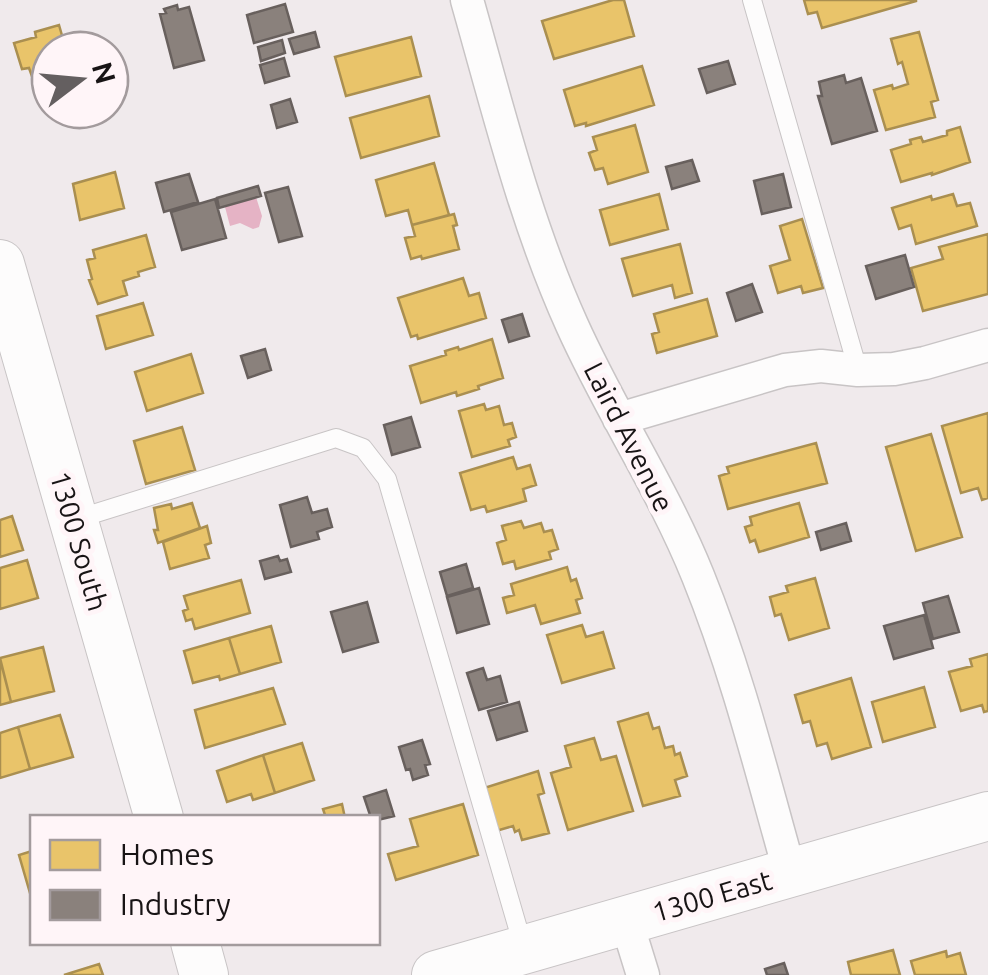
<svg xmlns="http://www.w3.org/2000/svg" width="988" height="975" font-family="Ubuntu,sans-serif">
  <rect width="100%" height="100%" fill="#f0eaec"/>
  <path fill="#e5b3c5" d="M256,197L262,216L259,227L253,229L240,223L230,226L225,207Z"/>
  <path fill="#e9c46a" stroke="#aa8f50" stroke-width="2.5" d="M613,0H624L634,36L554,59L542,21Z
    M804,0H916V1L822,28L817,12L808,14Z
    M59,25L65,46L82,40L85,50H50V77L34,82L29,68L22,69L14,43L36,37L35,32Z
    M919,32L938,100L931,102L935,117L886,130L874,90L892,85L893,89L908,84L902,62L898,64L891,39Z
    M411,37L421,76L346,96L335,57Z
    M642,66L654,105L586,126V123L575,126L564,90Z
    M429,96L439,136L361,158L350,118Z
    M635,125L648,172L608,184L603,168L595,170L589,153L597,150L593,137Z
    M960,127L970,162L932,175V173L901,182L891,150L911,144L910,140L921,137L923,142L947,135V131Z
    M434,163L449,215L412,225L408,210L386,216L376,180Z
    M115,172L124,208L80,220L73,184Z
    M659,194L668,229L610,245L600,210Z
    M953,194L957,206L970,203L977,226L916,244L911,225L899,229L892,208L931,196L932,200Z
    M454,214L457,225L453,226L459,249L422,259L421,256L411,259L405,238L415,236L412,225Z
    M802,219L823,288L803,293L801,286L778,293L770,266L790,260L780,226Z
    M988,234V294L923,311L911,268L943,259L939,247Z
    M146,235L155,267L138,272L139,276L123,281L127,295L98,304L89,280L92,279L87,260L95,258L93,250Z
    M680,244L692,293L675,298L672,285L633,296L622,259Z
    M463,278L469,296L479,293L486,318L418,339L417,335L411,337L398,298Z
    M707,299L717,336L657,353L652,334L659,332L654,314Z
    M143,303L153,335L106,349L97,316Z
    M492,339L503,378L478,386L479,389L457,396L456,392L421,403L410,366L446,355L445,351L458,347L459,350Z
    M191,354L203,393L147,411L135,372Z
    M484,404L486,410L499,406L504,425L512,423L516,437L508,440L510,446L472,457L459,411Z
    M988,413V498L982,500L978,488L961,493L942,426Z
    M182,427L195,470L146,484L134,441Z
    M931,434L962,537L916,551L886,447Z
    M816,443L827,483L728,509L719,476L729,473L727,467Z
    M513,457L517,469L530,465L536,485L523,489L526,501L487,512L485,506L471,510L460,473Z
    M192,503L200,528L158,543L154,530H158L154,508L171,504L172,509Z
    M799,503L809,537L759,552L755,540L750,542L745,527L752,525L750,517Z
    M12,516L23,550L0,557V520Z
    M521,521L524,528L541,523L544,532L552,530L558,549L549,552L551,559L516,569L514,561L503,564L497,543L506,540L502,526Z
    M207,526L211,543L205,545L209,558L170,569L163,542Z
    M27,560L38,598L0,609V568Z
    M567,567L571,581L576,579L582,598L576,600L580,613L541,624L535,605L507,613L503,598L514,595L511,584Z
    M815,578L829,628L789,640L781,614L775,616L770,597L788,592L786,586Z
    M241,580L250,613L195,629L192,619L186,621L183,611L188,609L184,596Z
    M582,625L586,637L603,632L614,668L562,683L547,635Z
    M271,626L281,662L240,674L229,638Z
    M229,638L240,674L220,680L219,676L193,683L184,651Z
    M43,647L54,691L11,702L0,658Z
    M988,654V711L984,712L982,705L961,711L949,672L972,666L970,659Z
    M0,659L11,702L0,705Z
    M851,678L871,747L832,759L827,743L817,746L810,721L803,723L795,695Z
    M924,687L935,727L883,742L872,702Z
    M273,688L285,724L205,748L195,710Z
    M648,713L653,729L659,727L665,748L673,746L675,755L680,753L687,776L675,780L680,796L643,806L618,722Z
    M60,715L73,757L30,769L18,727Z
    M18,727L30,769L0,778V733Z
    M594,738L601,760L616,756L633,811L568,830L551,773L571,767L565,746Z
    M302,743L314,780L275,793L263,755Z
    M263,755L275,793L253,800L251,794L227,802L217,771Z
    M538,771L544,793L538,795L549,833L522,840L519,830L515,832L513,826L496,831L484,788Z
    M342,804L345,818H326L323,809Z
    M463,804L478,855L396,880L388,854L418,846L410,819Z
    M32,851V900L19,855Z
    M893,950L900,975H851L848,962Z
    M946,951L947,957L960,953L966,975H915L911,961Z
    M99,964L103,975H64Z"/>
  <path fill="#8a817c" stroke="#68605d" stroke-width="2.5" d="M285,4L293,32L254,43L247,15Z
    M177,5L178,10L189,7L204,60L174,68L160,14L166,13L164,9Z
    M315,32L319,47L294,54L289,39Z
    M282,40L285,53L261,61L258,47Z
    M284,58L289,76L265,83L260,65Z
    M728,61L735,84L707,93L699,69Z
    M844,75L846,83L861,78L877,131L832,144L818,96H822L819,82Z
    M290,99L297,122L277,128L271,105Z
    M692,160L699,181L672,189L666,167Z
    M189,174L198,202L164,212L156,183Z
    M783,174L791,207L762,214L754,181Z
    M258,186L261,196L219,208L217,198Z
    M288,187L302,236L279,242L265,193Z
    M215,199L226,238L182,250L171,212Z
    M905,255L914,287L876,299L866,266Z
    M752,284L762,312L736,321L727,293Z
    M522,314L529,336L509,342L502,320Z
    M265,349L271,370L248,378L241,356Z
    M411,417L420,447L392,455L384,425Z
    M307,497L312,513L327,509L332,527L317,532L319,539L291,547L280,505Z
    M846,523L851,541L821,550L816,532Z
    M278,556L280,561L287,559L291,572L265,579L260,561Z
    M466,564L473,588L447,596L440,572Z
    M479,588L489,624L457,633L447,597Z
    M948,596L959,632L933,639L923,603Z
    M367,602L378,642L343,652L331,612Z
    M924,615L933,648L894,659L884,626Z
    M483,668L487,680L500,676L507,702L479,710L467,673Z
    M519,702L527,731L497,740L488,711Z
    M422,740L430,764L425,765L428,775L413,780L410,769L406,770L399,747Z
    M386,790L394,816L378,820V818H371L364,797Z
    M784,963L788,975H767L765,969Z"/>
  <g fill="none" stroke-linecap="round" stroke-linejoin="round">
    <g stroke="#c8c4c5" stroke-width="20">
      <path id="lane" d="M752,0L858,370
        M77,519L336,438L363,448L387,479L524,949"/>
    </g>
    <g stroke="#c8c4c5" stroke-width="35">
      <path id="street" d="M467,0C498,109 525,221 572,325C610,410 663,489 698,576C737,672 762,774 790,873
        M619,419L785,370L821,366L858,370L894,369L925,363L988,345
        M626,920L643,975"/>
    </g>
    <g stroke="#c8c4c5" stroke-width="50">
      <path id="secondary" d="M0,264L159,818
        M195,942L204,975
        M436,975L988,816"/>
    </g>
    <use href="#lane" stroke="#fdfcfc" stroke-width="18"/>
    <use href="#street" stroke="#fdfcfc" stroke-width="32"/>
    <use href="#secondary" stroke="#fdfcfc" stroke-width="48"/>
  </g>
  <g text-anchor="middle" stroke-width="10" stroke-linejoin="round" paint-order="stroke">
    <g font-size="28" fill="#181415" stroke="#fff5f8">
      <text transform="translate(629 437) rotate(63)" y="10">Laird Avenue</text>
      <text transform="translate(79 541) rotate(74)" y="10">1300 South</text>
      <text transform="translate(712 896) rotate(-16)" y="10">1300 East</text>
    </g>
  </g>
  <rect x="30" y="815" width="350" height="130" fill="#fff5f8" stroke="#a39b9d" stroke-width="2.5"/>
  <rect x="50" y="840" width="50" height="30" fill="#e9c46a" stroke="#a39b9d" stroke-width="2.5"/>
  <text x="120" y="865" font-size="30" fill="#181415">Homes</text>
  <rect x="50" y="890" width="50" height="30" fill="#8a817c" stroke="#a39b9d" stroke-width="2.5"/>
  <text x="120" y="915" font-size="30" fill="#181415">Industry</text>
  <g transform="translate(80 80) rotate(74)"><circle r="48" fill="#fff5f8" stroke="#a39b9d" stroke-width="2.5"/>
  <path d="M0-8L18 38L0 25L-18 38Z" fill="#645f60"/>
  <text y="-15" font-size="28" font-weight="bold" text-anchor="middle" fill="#181415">N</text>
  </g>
</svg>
